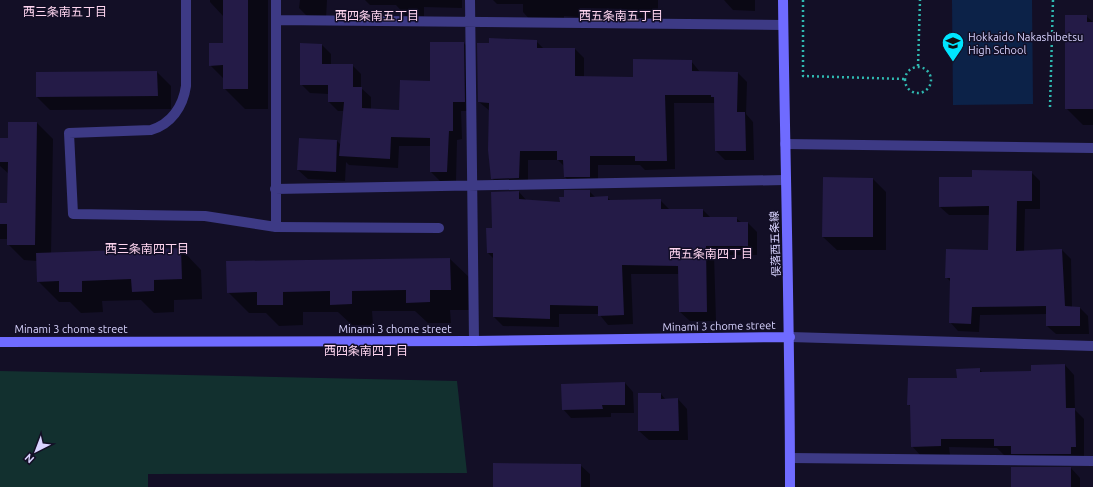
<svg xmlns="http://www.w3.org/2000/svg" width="1093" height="487" font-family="Ubuntu,'Noto Sans JP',sans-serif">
  <rect width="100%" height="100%" fill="#130f26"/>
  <path fill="#12302f" d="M0,371L457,381L467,473L148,474V487H0Z"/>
  <path fill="#0c2248" d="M952,0H1032L1033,104L953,105Z"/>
  <path fill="#0007" d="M210,0H268V109H245L224,88V79L210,65L224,44V17L210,2Z
    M300,0H327L326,18H309L299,8Z
    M365,0H462V8L424,7V16H406L396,5H370Z
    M493,0H658V19H637L627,9L580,8L579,17L564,16V23L532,22L523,12V4H497Z
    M724,0H755V11L733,10Z
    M1086,16L1093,22V125H1083L1066,108Z
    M536,41L544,49H575L584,58V77L634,78L691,61L700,72L738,73L747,82L746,114L753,122L754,160H725L716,151L715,103H674L675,169L645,170L640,165H598V186H574L565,177L564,166L558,160H528V187H501L492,178L490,111L479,102Z
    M464,43L473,53V111H461L462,139L457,140L456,181H440L431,172V146H399L398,168L349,165L346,162L345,181L308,179L298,170L300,139L337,141L341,145L344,111H338L329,102V94L310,93L301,84L322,45L331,54V65H352L361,74V88L371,97V110L400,111L431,82Z
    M157,72L171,86V109L50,110L37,97Z
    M37,123L53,139L51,254L181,249L201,270L202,299L174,300V312L154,313L141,300L102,301L103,312L81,313L70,302H59L38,281L37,261L24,260L8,244V239H0V204H8L9,174L0,166V139H9Z
    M1031,172L1040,181V209H1025L1024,252L1062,250L1071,259L1072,308H1080L1088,316L1089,334H1056L1047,326V314L980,315L979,332L958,331L950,322L951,282L946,277L989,251L990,215H949L940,207L973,178Z
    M873,179L886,192V250H837L823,237Z
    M589,191L596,198L607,197L611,201L660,200L670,210H703L711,218H736L742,223H748L757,232V255H714L716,321H690L680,312V274H631L633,324L608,325L599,314H559V327L503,326L494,317V259L488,253L493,229L519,192L527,201L561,204Z
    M450,259L471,279V310H450L451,323H428L415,311H372L373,325H352L338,312H303V325L279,326L266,313H249L228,292Z
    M1065,365L1074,375L1075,410L1084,419V456H1080V463L1021,462L1014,455H1004L997,448L949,447L950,455L921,456L912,446L911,407L908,404L979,369L983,373L1032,372Z
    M625,383L633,392L634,413H611V417L571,418L563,409Z
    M661,394L666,400L678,399L687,409L688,440H649L639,431Z
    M580,465L590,474V487H494Z
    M1071,468L1080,478V487H1012Z"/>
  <path fill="#241b47" d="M223,0H248V89H223V65L209,66V43H223Z
    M1065,15H1087V22H1093V109H1065Z
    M489,38L537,40V48H575V76L633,77V59L692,60V71L738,72L737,112H745L746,151H715L714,97H711V95H665L667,161H635V156H590V177H564L563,160H557V151H520L519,178L491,179L488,150L489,103L478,102L477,43H489Z
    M430,42H464L465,102H453V131H449L447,172H430V138L391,137L390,159L339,156L344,102H328V85H300V43L322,44V64H353V87H362V108L399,110L400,80L430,81Z
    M157,71L158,96L36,97V72Z
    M8,122H37L35,245H7V224H0V203H7L8,162H0V138H8Z
    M299,138L337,140L336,172L297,170Z
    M972,170L1032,171V201H1017L1016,251L1062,249L1065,306L1080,307V326H1046V306L972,307L971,324L949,323L950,278H945L946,249L988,250L989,206L939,207V177H972Z
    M823,177L873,178V237H822Z
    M564,190H590V197L608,196V200L661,199V209H703V217H737V222H748V246H706L707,312H679L678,266L622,265L624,315L598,316V306L550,305V319L493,317V253H487L486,228H492L491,192L519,191V199L560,202L559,197H564Z
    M181,248L182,279L154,280V291L132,292L131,279L82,281V292H59V281L37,282L36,253Z
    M450,258L451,290H430V302L406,303V290L352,291V304L330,305V291L283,292V305H257V292L227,293L226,261Z
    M1065,364L1066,408H1075L1076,447H1071V454H1011V446H994V439H941V446L911,447L910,405H907L908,378H957L956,369L980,368V372L1031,371V365Z
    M625,382V405H602L603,409L562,410L561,384Z
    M638,393H661V399L678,398L679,431H638Z
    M493,463L581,464V487H493Z
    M1011,467H1071V487H1011Z"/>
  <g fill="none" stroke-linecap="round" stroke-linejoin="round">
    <path stroke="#2fb8b0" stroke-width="2.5" stroke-dasharray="2 3" stroke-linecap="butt" d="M803,0V76L904,79
      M918,66L920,0
      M905 80a13 13 0 1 1 26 0a13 13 0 1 1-26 0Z
      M1050,107L1053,0"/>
    <path stroke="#3d3a85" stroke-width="10" d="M276,227L439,228
      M790,458L1093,461"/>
    <path stroke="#3d3a85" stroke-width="10" d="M186,0V86C183,107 171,124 151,130L69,133L73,214L205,216L276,227V0
      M470,0L474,341
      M276,20L783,25
      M785,144L1093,148
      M275,189L785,180
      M790,337L1093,346"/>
    <path stroke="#6f6bff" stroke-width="10" d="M783,0C785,162 790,325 790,487
      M0,342L474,341L790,337"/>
  </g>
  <defs>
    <g id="school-pin" transform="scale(1.15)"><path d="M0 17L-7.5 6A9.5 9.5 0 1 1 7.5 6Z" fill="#00e5ff" stroke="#130f26"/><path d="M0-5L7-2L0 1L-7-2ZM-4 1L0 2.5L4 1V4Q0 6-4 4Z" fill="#111"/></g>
  </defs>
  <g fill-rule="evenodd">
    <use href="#school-pin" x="953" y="43"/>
  </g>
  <g text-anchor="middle" stroke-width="3" stroke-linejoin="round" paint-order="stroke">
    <g font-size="11" fill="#d9d4ff" stroke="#130f26" text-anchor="start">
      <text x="968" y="41">Hokkaido Nakashibetsu<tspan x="968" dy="13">High School</tspan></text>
    </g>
    <g font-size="11" fill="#d9d4ff" stroke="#130f26">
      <text transform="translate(775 244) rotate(-92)" y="4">俣落西五条線</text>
      <text transform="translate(719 326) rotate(-1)" y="4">Minami 3 chome street</text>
      <text x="71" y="333">Minami 3 chome street</text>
      <text x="395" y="333">Minami 3 chome street</text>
    </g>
    <g font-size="12" fill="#ffd6f0" stroke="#130f26">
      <text x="65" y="16">西三条南五丁目</text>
      <text x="377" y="20">西四条南五丁目</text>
      <text x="621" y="20">西五条南五丁目</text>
      <text x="147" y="253">西三条南四丁目</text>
      <text x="711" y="258">西五条南四丁目</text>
      <text x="366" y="355">西四条南四丁目</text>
    </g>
  </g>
  <g transform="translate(36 451) rotate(222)" stroke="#130f26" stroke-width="3" paint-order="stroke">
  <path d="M0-3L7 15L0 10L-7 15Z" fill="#d9d4ff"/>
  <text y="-6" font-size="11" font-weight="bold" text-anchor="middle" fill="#d9d4ff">N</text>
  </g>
</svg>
